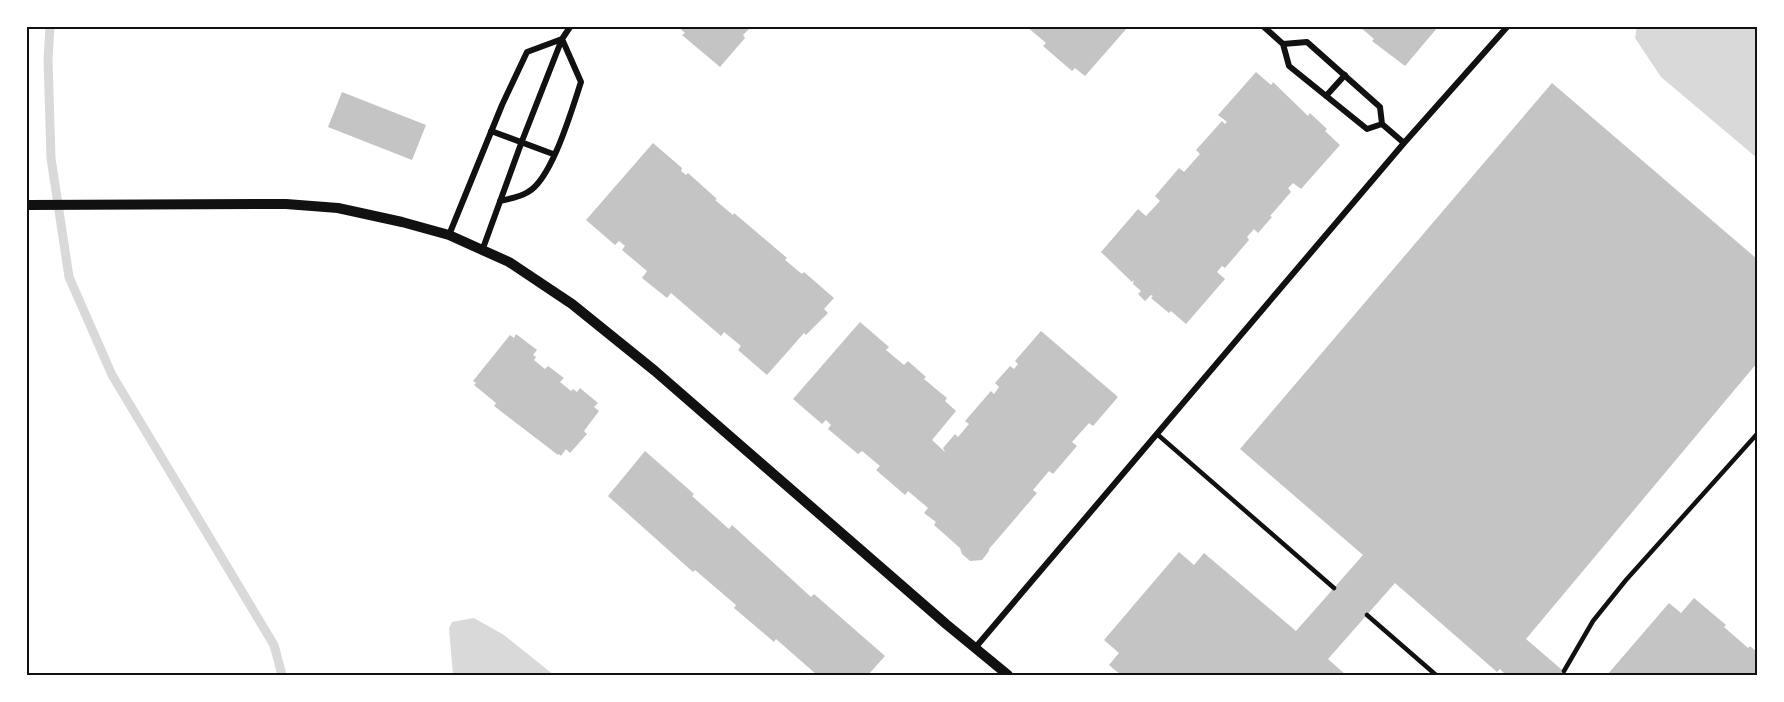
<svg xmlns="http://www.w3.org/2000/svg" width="1784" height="702" font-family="'Varela Round',sans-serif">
  <rect width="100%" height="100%" fill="#fff"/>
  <path fill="#d9d9d9" d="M1637,27H1757V158L1661,77L1635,38Z
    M474,618L504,635L554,675H453L449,628L452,622Z"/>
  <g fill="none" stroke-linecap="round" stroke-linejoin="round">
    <path stroke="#d9d9d9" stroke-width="9" d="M50,27L48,59L51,158L69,277L112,375L274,645L282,675"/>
  </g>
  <path fill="#c4c4c4" d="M678,27H751L743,35L745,38L720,67L682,35L685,33Z
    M1027,27H1128L1085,76L1075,68L1072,71L1043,46L1046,43Z
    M1360,27H1438L1405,66L1372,41L1374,39Z
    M1256,72L1271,85L1273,82L1308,116L1310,113L1327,129L1325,131L1340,145L1301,189L1293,183L1288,188L1291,192L1270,216L1272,217L1258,233L1254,229L1247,237L1249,240L1225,268L1222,266L1217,272L1225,279L1186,324L1171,311L1169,313L1151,298L1153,296L1151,295L1145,301L1138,294L1141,291L1133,284L1134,280L1132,282L1101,252L1138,209L1146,216L1160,201L1155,196L1179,168L1184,172L1200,154L1196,150L1222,121L1225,124L1227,122L1218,115Z
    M1552,83L1757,259V363L1526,639L1568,675H1506L1500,669L1497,672L1395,583L1328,659L1346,675H1121L1109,665L1119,653L1104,640L1179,552L1194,565L1204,553L1296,631L1363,555L1240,449Z
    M342,92L426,125L412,160L328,127Z
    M653,143L682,168L681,171L686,175L688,173L717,199L715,200L733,215L734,213L787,258L785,260L802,274L804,272L834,298L824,309L828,313L806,335L804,333L767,375L738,350L741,346L724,332L721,336L671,293L667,298L642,278L647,271L622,250L625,246L619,241L615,245L586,220Z
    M860,322L889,347L886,350L904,365L908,361L926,377L924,379L947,398L945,401L956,411L932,440L945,452L943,448L955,434L958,437L969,424L965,421L991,391L994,394L999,387L995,383L1010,366L1014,369L1018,364L1015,361L1041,331L1118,397L1093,426L1089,423L1072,442L1077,446L1053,474L1049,471L1033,490L1037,493L989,549V551L982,560L970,561L962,554L960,548L934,525L936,522L924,513L928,508L908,491L905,495L876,470L880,466L862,451L858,454L828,429L831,425L826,420L822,424L793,399Z
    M516,334L537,350L533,355L536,357L534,360L545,369L548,366L564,378L560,382L571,391L573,389L577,392L580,388L598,403L594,407L599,411L584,431L587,434L570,453L566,449L561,456L559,454L558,455L494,406L496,403L474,385L476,383L473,381L510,335L514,338Z
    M645,451L694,494L692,496L729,529L732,525L811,597L814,594L885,656L868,675H817L776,639L774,642L734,608L736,605L695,570L693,572L608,496Z
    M1694,598L1726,625L1724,627L1748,648L1750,646L1757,652V675H1607L1669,603L1681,613Z"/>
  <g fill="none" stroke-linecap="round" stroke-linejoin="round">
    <path stroke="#111" stroke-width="4.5" d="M1157,434L1334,588
      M1367,615L1436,675
      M1564,671L1593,621L1626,580L1757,434"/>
    <path stroke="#111" stroke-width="6" d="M1264,27L1283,44L1289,66L1367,129L1382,124
      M1283,44L1307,42L1380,107L1382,124L1404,143
      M1326,96L1345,75
      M491,131L553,154
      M500,201C509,199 520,197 528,192C552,179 572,109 581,82L562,39
      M449,235L502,105L527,52L562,39
      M482,251L522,141L562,39L570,27
      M975,648L1404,143L1507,27"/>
    <path stroke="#111" stroke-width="10" d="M27,205L286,204L338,208L402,222L449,235L509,262L572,304L655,371L946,624L1008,675"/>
  </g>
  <rect width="1784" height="702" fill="none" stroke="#ffffff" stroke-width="57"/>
  <rect x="28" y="28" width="1728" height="646" fill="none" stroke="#111" stroke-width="2"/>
</svg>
